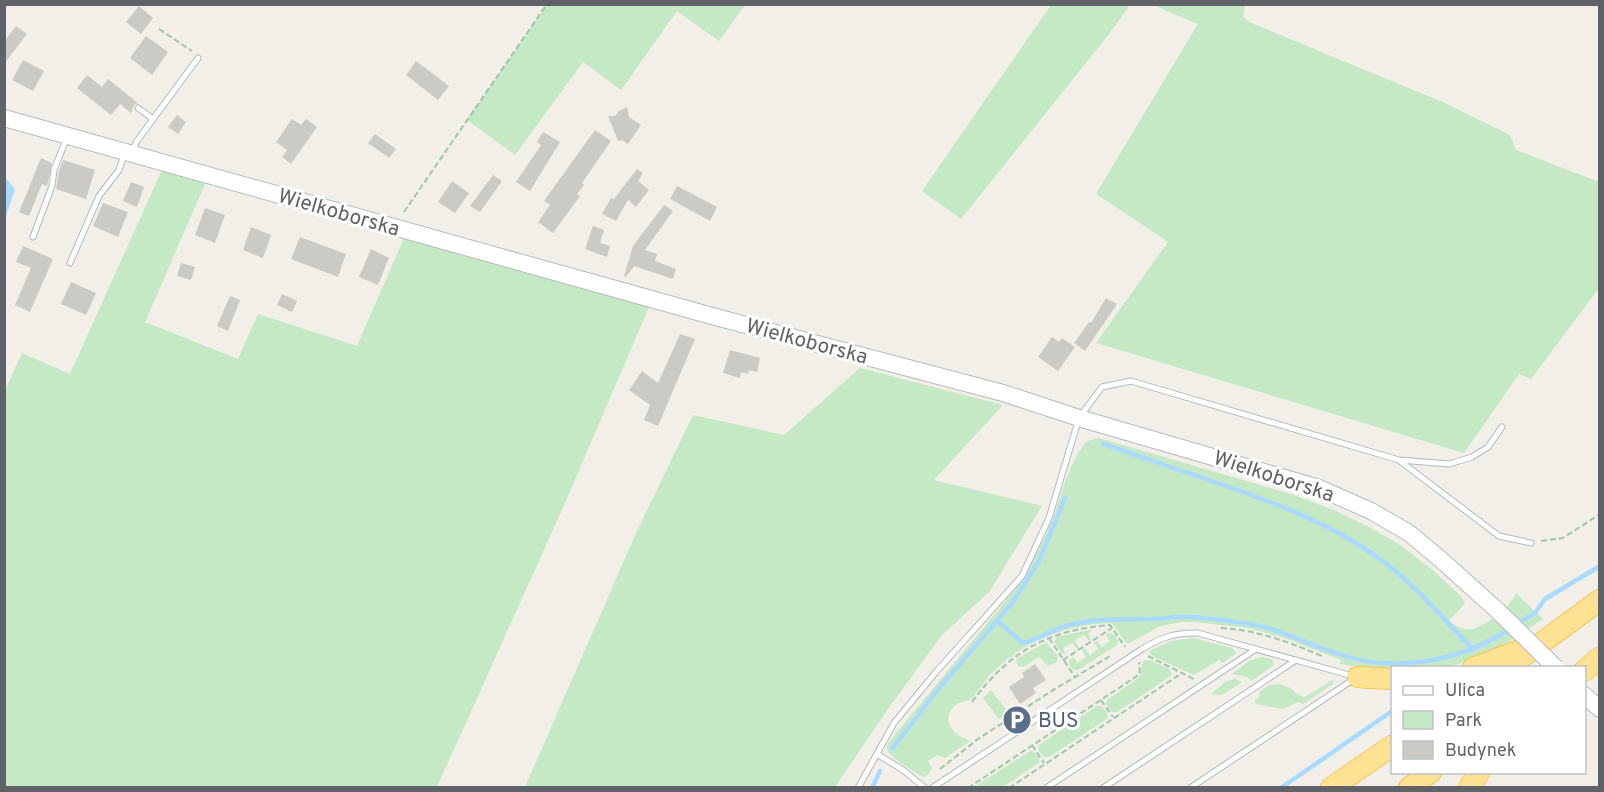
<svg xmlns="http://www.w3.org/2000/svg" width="1604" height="792" font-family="Overpass,sans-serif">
  <rect width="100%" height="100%" fill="#f1efe8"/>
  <path fill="#c5e8c5" d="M547,5V4L745,5L719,41L677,11L621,90L583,62L515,155L467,120Z
    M1051,5H1130L1109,34L961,219L922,191Z
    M1153,5H1245L1243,16L1249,22L1445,103L1510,135L1516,150L1599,182V288L1531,379L1519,374L1464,453L1096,343L1168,242L1096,194L1198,24Z
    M165,163L209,175L145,322L238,359L258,314L357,346L404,238L650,305L565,503L437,787L5,788V390L22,353L70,374Z
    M860,368L1003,405L934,480L1042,506L989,592L942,635L888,709L835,787H525L637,531L693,415L784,435Z
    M1099,438L1291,494L1334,510L1373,529L1403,547L1430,568L1461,596L1465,603L1449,621C1455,626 1463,630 1472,629C1484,627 1513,605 1516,593L1543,619C1512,639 1477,665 1439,667C1424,669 1408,667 1392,668V672L1340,664L1341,660L1287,639L1249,628L1194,622H1181L1158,627L1128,644L1125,642L1112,623C1087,624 1063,629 1040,639C1021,648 1003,661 988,677C983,683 977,694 971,699C965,702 959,701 954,706C940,721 954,736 969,740V742L945,758L937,755L928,761L932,768L929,774L924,777C917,774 893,759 889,753C886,749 887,748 888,743L1013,592C1028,570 1041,547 1051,523C1061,498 1067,467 1083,446C1087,440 1093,439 1099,438Z
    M1093,629L1088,633L1091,639L1089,641L1084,635L1075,640L1079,647L1077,649L1072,643L1063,648L1066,655L1061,653L1054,642L1057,637Z
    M1108,633L1115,635L1118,641L1117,645L1078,670H1073L1069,664V660L1073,657L1078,663L1086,657L1082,650L1085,648L1090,655L1098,649L1094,642L1097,641L1102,647L1110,641L1106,635Z
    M1193,638L1232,648L1236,653L1223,663L1219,660L1194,675L1152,656L1149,651L1171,641Z
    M1046,642L1058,656L1057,662L1048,666L1039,657L1023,667L1018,666L1016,661L1018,658Z
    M1261,657L1272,659L1274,665L1251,681L1247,677L1232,674L1249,661Z
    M1145,660H1150L1170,669L1172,675L1117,712H1112L1106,704L1107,700L1140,677L1142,664Z
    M1235,679L1242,682L1222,695L1211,694L1225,682Z
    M1334,679L1333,684L1303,704L1298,702L1283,709L1256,704L1254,701L1260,696L1259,692L1270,685L1280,684L1290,688L1297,694L1303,697L1310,694Z
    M991,690L1009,713L999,719L983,698Z
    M1097,706H1102L1108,715L1107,719L1049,757H1043L1038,749L1039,745Z
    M1030,751C1036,751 1040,758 1039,763L1003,787H974Z"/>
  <path fill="#aadaff" d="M5,177L15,189L5,219Z"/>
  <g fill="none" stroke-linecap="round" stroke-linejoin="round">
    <path stroke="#aadaff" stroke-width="4.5" d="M1103,444C1134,454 1163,465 1194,475C1258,497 1326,519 1381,560C1416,585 1443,619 1473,649
      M997,621L1023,643C1038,640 1053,629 1069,625C1096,618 1123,620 1151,619C1164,619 1178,616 1191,617C1216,619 1244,622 1268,628C1291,635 1313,646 1336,653C1393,674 1459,662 1510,629
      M1517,624L1535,613L1545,599L1600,566
      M892,749L935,693L1012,603L1038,563L1065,498
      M872,788L880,771
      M1281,788L1392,711"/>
  </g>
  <path fill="#cccac5" d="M139,6L153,18L141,34L126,22Z
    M16,26L27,34L4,64V42Z
    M146,36L168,52L152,75L130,58Z
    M23,60L44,71L33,91L12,80Z
    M416,61L449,86L438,100L406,75Z
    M87,75L102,87L108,79L138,103L134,105L131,113L120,104L111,115L77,88Z
    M627,107L629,117L641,125L628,144L622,140L618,141L608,116H615L619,111Z
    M177,115L186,122L178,134L168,127Z
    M292,119L301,125L306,119L317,127L291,164L282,157L287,150L276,142Z
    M595,130L611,141L582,183L584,185L577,194L580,196L553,233L538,222L550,205L544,201Z
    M543,132L560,142L530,191L516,182L541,145L537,142Z
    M375,134L396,149L389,158L368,143Z
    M41,158L52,163L47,186L42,184L29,216L19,212Z
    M63,160L95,170L86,199L56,189L59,171Z
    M637,169L643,173L638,181L649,190L636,207L628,200L616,221L602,214L611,198L614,199Z
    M493,175L502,181L480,212L470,206Z
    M452,181L469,193L455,213L438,202Z
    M131,182L144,187L137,207L123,201Z
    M677,186L717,207L710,221L670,199Z
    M103,203L128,212L118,237L93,226Z
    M664,205L673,211L645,250L657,254L655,261L676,269L673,279L634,266L626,277L624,276L633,246Z
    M205,208L225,215L215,243L195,235Z
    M593,226L604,230L600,243L610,246L607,257L585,249Z
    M251,227L271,235L263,258L243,250Z
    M300,237L346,254L338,277L291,259Z
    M23,246L53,259L30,312L15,305L31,268L16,262Z
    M371,249L389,258L378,285L359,277Z
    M181,263L195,267L191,280L177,276Z
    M71,282L96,293L86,315L61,304Z
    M282,294L297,301L292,312L277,305Z
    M230,296L240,300L228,331L217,326Z
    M1106,298L1117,304L1085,351L1074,343L1089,322L1091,323Z
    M680,334L695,339L658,426L644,420L650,405L629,390L642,371L658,383Z
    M1052,337L1059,342L1062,338L1075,347L1058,371L1038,357Z
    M730,350L760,358L757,372L749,370L748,374L741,372L740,378L723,373Z
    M1035,664L1046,680L1033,688L1036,693L1020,704L1009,687L1024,677L1022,673Z"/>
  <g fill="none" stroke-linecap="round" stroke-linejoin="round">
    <g stroke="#b5b8bc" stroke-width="7">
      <path id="lane" d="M138,108L153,119
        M132,152L137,141L198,58
        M33,237L52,186L54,170L67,137
        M70,263L99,196L119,170L124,155
        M1400,461L1499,536L1531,543
        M877,754L903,770L925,788
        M858,788L894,723L936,672L1022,576L1049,518L1079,418L1102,387L1131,381L1399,460L1449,464L1472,457L1488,447L1502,427
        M932,788L1142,649C1160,638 1176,632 1198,633L1353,676
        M1046,788L1256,649
        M1103,788L1296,660
        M1190,788L1354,679"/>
    </g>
    <g stroke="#b6babf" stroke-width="18">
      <path id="secondary" d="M4,118L712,316L1003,393L1079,418L1319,488L1371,511L1409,533L1439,558L1498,611
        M1584,695L1600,709"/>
    </g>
    <g stroke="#f9ab00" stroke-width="22">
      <path id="highway" d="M1473,668L1520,650
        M1507,668L1600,600
        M1584,671L1599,658
        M1358,677L1392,679
        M1331,788L1392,746
        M1409,788L1431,772
        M1469,788L1479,772"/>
    </g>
    <path stroke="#9cc7a9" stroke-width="2" stroke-dasharray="6 3" stroke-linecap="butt" d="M159,29L192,51
      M404,212L547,4
      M1541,541L1563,538L1600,514
      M1221,628C1257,630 1289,642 1322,656
      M1049,638L1075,677
      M1148,656L1194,679
      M1063,660L1112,628
      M1101,700L1113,717
      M972,702C1009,652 1047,630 1110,625L1125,647
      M1032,745L1044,763
      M940,769L978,739L1050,692L1112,655
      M968,788L1140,674L1139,662
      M1009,788L1182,673"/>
    <use href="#lane" stroke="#fff" stroke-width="5"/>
    <use href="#secondary" stroke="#fff" stroke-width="16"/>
    <use href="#highway" stroke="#fde293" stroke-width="21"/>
    <g stroke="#b6babf" stroke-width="18" stroke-linecap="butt">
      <path id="secondary-bridge" d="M1498,611L1556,668"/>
    </g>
    <use href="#secondary-bridge" stroke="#fff" stroke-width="16"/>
  </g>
  <defs>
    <g id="parking-disc" transform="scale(1.5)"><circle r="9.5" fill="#5c6f8a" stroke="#fff"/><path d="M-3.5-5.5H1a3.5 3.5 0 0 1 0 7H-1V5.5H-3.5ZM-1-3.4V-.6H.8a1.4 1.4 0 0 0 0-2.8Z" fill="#fff"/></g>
  </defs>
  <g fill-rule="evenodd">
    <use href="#parking-disc" x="1017" y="720"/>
  </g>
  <g text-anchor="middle" stroke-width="6" stroke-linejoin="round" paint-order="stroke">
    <g font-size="21" fill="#5f6368" stroke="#fff">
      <text transform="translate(339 212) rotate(16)" y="7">Wielkoborska</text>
      <text transform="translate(807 341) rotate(15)" y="7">Wielkoborska</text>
      <text transform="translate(1274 476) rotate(18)" y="7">Wielkoborska</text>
    </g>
    <g font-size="21" fill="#4e5e75" stroke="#fff" text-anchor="start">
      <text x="1038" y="727">BUS</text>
    </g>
  </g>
  <rect width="1604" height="792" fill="none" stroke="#5f6368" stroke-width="12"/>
  <rect x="1391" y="666" width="195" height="108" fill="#ffffff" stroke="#bfc1c3" stroke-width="1.5"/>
  <rect x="1403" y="686" width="30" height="9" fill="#ffffff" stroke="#bfc1c3" stroke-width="1.5"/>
  <text x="1445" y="696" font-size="18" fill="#5f6368">Ulica</text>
  <rect x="1403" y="711" width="30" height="18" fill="#c5e8c5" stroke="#bfc1c3" stroke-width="1.5"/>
  <text x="1445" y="726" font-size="18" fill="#5f6368">Park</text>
  <rect x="1403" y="741" width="30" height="18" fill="#cccac5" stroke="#bfc1c3" stroke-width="1.5"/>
  <text x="1445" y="756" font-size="18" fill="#5f6368">Budynek</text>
</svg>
